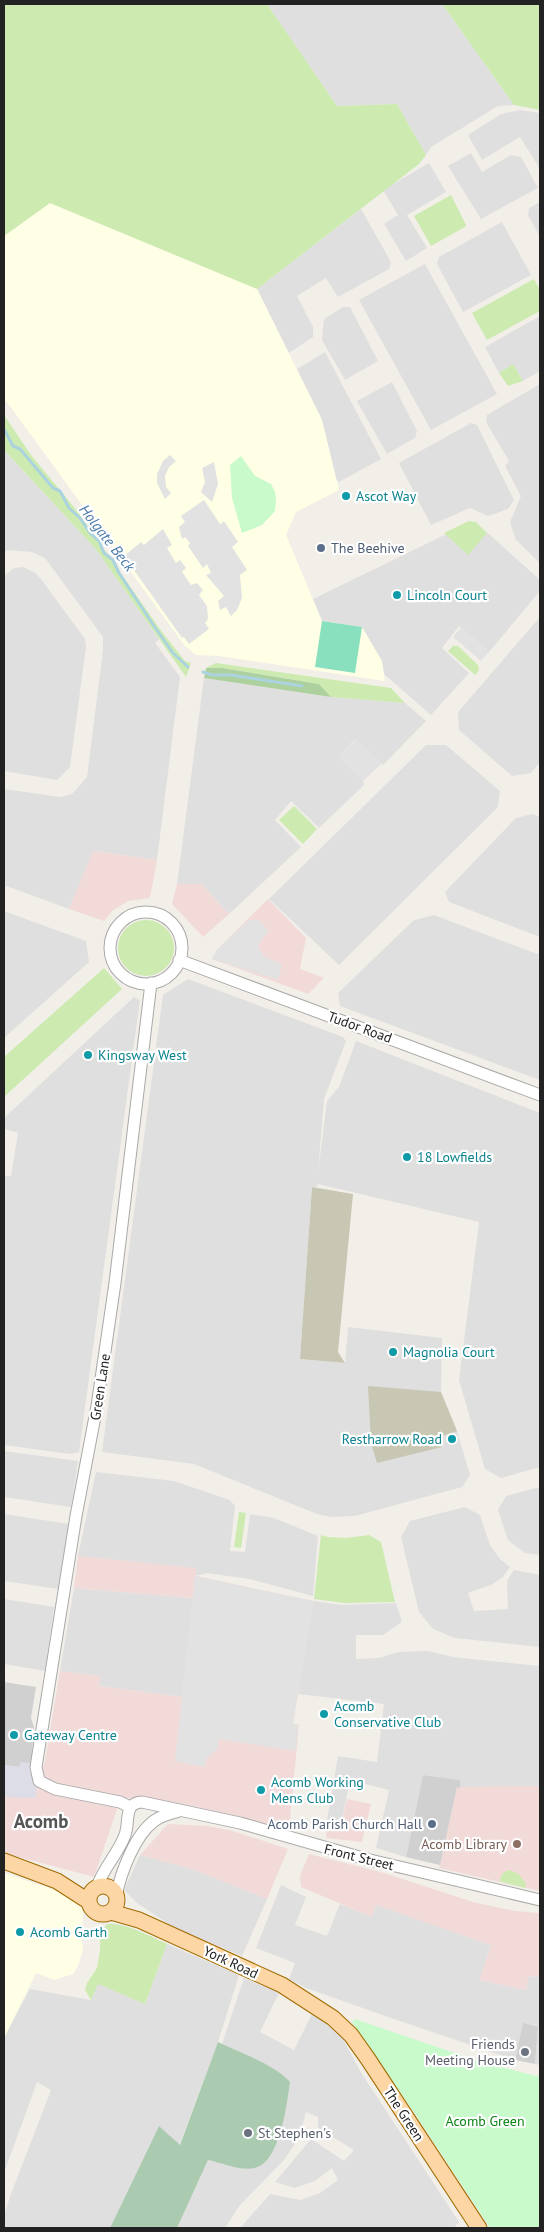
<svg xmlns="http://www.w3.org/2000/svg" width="544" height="2232" font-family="'PT Sans',sans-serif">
  <rect width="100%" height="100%" fill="#f2efe9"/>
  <path fill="#e0dfdf" d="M267,4H442L514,105L498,106L431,147L426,155L397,104L337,106Z
    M520,110L540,113V169L520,137L482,160L468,135L501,114Z
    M471,153L482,172L511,155L521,157L538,188L481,219L448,166Z
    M429,163L446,192L407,215L427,248L406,261L384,224L398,215L383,190Z
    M540,202V237L528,215L529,208Z
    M361,209L391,262L389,269L338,297L326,278L297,296L313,327V337L289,353L257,289Z
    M502,222L531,275L463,312L437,264L439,257Z
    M425,264L497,394L431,430L359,300Z
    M343,307H350L378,361L345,380L322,340L324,319Z
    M540,316V371L523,381L513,364L499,373L485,347Z
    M325,352L381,459L339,482L336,479L322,420L297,369Z
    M392,382L417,431L415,438L387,454L357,401Z
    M540,384V563L516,540L510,522L521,496L505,466L509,461L486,422L487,415Z
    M471,423L477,425L514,500L508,509L488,516L470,508L431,525L399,463Z
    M5,451L95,548L159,639L155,643L180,677L157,860L94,851L69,909L4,885V789L60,797L72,794L87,777L103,650V637L45,558L32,552L7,550L4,553Z
    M467,524H474L489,534L540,580V591L489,652L459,626L442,648L469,673L431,715L384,674L381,661L353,626L322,621L313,599Z
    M23,567L34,572L41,579L85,639L86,647L70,767L57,780L4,771V576L14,568Z
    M540,617V762L531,773L512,776L459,730L458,712Z
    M204,678L331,697L405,703L426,721L383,765L355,739L339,757L363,781L364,785L319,828L291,801L275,820L301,847L229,914L201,884H177Z
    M426,745H446L500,791L498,807L339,965L269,899Z
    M532,814L540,817V937L449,902L445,892L516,818Z
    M4,911L86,941L89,962L4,1038Z
    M434,915L540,955V1080L340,1006L338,993L414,920Z
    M188,979L343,1037L346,1041L324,1099L318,1172L327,1101L339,1087L356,1041L540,1113V1467L501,1478L485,1469L459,1380L479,1222L318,1184L317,1187H312L300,1359L345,1363L348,1327L442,1338L441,1392L457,1431L470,1475L462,1487L355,1516L331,1517L317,1514L194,1464L102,1452L163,995Z
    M134,997L140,1000L79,1452L70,1454L4,1445V1176H11L18,1133L4,1129V1118Z
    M4,1451L78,1461L71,1507L4,1497Z
    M96,1472L174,1481L230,1500L235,1506L230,1551L245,1552L250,1514L274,1518L318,1536L313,1596L249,1579L207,1573L195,1576L196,1569L78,1556Z
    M540,1487V1555L525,1553L508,1540L498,1510L506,1496Z
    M465,1507L480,1515L490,1545L500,1559L510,1567L502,1578L491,1585L468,1593L474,1611L508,1609L507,1581L514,1570L540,1575V1647L455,1638L433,1629L419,1612L401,1537L410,1521Z
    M4,1514L69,1524L58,1589L4,1581Z
    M74,1588L193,1598L182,1697L99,1686L100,1676L60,1671Z
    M4,1599L54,1607L45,1671L4,1664Z
    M313,1601L342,1605L396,1603L402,1622L383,1635H356V1659L379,1658L398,1652L428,1651L453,1657L540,1666V1787L460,1788V1780L423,1775L406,1857L376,1848L389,1790L350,1780L341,1824L327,1820L338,1756L377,1762L384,1704L298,1694Z
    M140,1855L192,1869L267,1899L242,1956L176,1929L137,1903L124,1890Z
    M281,1885L306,1897L295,1925L327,1936L340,1904L372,1917L376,1904L491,1945L480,1980L526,1990L528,1976L540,1977V2065L535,2064L538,2027L523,2024L515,2060L391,2018L306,1988L289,1979L295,1963L256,1948Z
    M167,1944L239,1975L218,2042L179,2146L159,2126L110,2228H4V2215L11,2194L51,2090L37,2082L4,2173V2038L30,1989L91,2000L98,1983L145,2004Z
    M244,1978L279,1993L260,2032L294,2050L313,2012L340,2033L360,2071L459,2222L454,2228H240L270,2194L300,2200L320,2193L338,2180L332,2168L315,2181L295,2188L275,2182L311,2139L344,2161L354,2150L318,2128V2117L306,2112L299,2138L284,2160L240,2205L225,2228H177L208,2160L248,2169L271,2068L222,2044Z"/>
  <path fill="#f2dad9" d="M93,851L157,860L150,898L128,901L112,911L104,921L69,909Z
    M177,884H201L229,914L203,937L172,904Z
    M268,899L306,938L300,969L324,978L308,994L212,959L217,950Z
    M78,1556L196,1568V1576L313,1601L293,1724L299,1725L289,1829L198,1807L149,1798H121L94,1877L4,1853V1765L19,1767L31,1763L44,1766L60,1671L101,1676L99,1686L182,1697L193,1598L74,1588Z
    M532,1786L540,1787V1891L439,1868L457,1787Z
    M347,1799L371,1804L362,1842L326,1838L327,1820L341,1824Z
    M168,1824L208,1826L233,1831L288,1849L267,1899L192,1869L140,1855Z
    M309,1854L384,1873L473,1902L515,1911L540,1913V1977L529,1976L526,1990L480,1980L491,1945L376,1905L372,1917L301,1887L300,1876Z"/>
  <path fill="#ffffe5" d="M50,203L257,289L322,420L339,490L296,512L286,535L322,621L362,627L382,661L385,681L219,656L196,655L185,646L4,398V236Z
    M4,1873L72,1896L82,1902L83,1918L81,1934L83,1950L78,1966L73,1974L54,1980L36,1973L4,2038Z"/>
  <path fill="#d0d0d0" d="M4,1682L36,1687L31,1718L34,1727L31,1763L19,1767L4,1765Z
    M423,1775L460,1780V1788L457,1787L440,1865L406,1857Z
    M523,2023L538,2027L535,2064L515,2060Z"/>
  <path fill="#c7c7b4" d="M312,1187L353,1194L338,1352L345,1363L300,1359Z
    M368,1386L441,1392L457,1431L439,1437L442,1447L377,1463L371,1443Z"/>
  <path fill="#cdebb0" d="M4,4H267L337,106L397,104L426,155L419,164L257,289L50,203L4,236Z
    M442,4H540V110L514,105Z
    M451,195L466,225L465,227L431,246L414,216Z
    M534,279L540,290V311L487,340L472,313Z
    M513,364L523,381L508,386L499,373Z
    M4,415L31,455L78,512L162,632L185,661L191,663L186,677L95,548L5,451Z
    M469,521L476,522L487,533L468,555L444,533Z
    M453,646H458L478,665L479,670L475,675L448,651Z
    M216,663L391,688L405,703L331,697L319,684L222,668H206Z
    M294,806L317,829L303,844L279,820Z
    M118 948a28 28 0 1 1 56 0a28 28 0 1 1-56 0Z
    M104,968L122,989L4,1097V1057Z
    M239,1512L246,1513L241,1548L234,1547Z
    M321,1535L328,1537L346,1538L369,1535L381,1542L395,1602L344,1603L314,1599Z
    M509,1870L519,1874L526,1884L525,1888L499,1881L503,1873Z
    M107,1924C124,1922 152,1937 167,1944L145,2004L98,1984L91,2000L85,1990L87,1983L97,1968L100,1950V1934Z"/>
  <path fill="#add19e" d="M206,668H222L319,684L331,697L204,678Z"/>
  <path fill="#aacbaf" d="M218,2042C239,2052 275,2065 290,2082C287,2103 280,2164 254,2168C240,2171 222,2163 208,2160L177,2228H110L159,2126L180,2145Z"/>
  <path fill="#c8facc" d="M241,456L255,476L271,484L275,492L276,499L275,511L262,525L242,533L232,498L230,465Z
    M355,2019L478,2061L540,2077V2228H490L413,2111L352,2022Z"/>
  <path fill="#88e0be" d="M322,621L362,627L355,673L315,667Z"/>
  <path fill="#e2e2e2" d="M170,455L176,461L169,467L165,476L166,487L171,493L165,499L157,483V474L163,461Z
    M214,462L218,484L212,502L201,492L205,482L202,468Z
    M204,500L220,524L224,521L238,542L232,547L247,570L240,575L242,598L237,610L231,616L226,607L220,610L218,601L224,596L206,575L211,573L207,564L203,568L188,546L190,543L185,537L182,539L179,527L185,522L181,516Z
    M163,529L172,545L167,548L176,563L180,560L186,568L182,572L191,585L197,583L203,590L199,595L207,606L208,619L205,623L209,629L189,644L184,637L182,638L124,556L141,542L144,545Z
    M461,628L489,652L481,661L453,637Z
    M356,739L382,763L363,781L339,757Z
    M249,920H259L269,932L263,937L258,946L262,954L267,958L282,964L278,980L212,959L217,950Z
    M195,1576L313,1601L293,1724L299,1725L295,1751L219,1739L217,1749L207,1758L204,1767L175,1761Z"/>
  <path fill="#dddde8" d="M21,1762L31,1763L30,1772L37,1787L35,1798L4,1797V1765L19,1767Z"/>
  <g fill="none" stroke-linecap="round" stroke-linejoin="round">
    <path stroke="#aad3df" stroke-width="3" d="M4,429L13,446L20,449L53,488L60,491L69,508L80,518L90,533L99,541L104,553L113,560L119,573L154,626L173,653L188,667
      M203,672L212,675H231L302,686"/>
    <g stroke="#a9a9a9" stroke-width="13">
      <path id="minor" d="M110 948a36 36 0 1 1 72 0a36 36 0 1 1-72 0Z
        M179,960L540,1095
        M130,1807L120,1802L55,1789L39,1781L36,1767L76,1516L97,1406L115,1283L151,983
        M97,1887C103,1868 118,1854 125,1835C130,1822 123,1803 142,1802L240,1823L370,1860L540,1900
        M116,1896C121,1872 135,1835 154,1821C162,1815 171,1813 179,1811"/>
    </g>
    <g stroke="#a06b00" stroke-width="17">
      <path id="major" d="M4,1861L57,1881L88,1901
        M89 1900a14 14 0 1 1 28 0a14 14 0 1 1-28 0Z
        M111,1912L139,1920L282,1985L333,2018L351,2035L368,2059L479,2228"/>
    </g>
    <use href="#minor" stroke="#fff" stroke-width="11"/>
    <use href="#major" stroke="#fcd6a4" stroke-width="15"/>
  </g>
  <g fill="#0f9aa8" stroke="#fff" stroke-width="2">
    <circle cx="346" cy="496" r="5"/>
    <circle cx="397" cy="595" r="5"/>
    <circle cx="88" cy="1055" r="5"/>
    <circle cx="407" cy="1157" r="5"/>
    <circle cx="393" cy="1352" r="5"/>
    <circle cx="452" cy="1439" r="5"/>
    <circle cx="324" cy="1714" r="5"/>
    <circle cx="14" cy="1735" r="5"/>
    <circle cx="261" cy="1790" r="5"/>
    <circle cx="20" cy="1932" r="5"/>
  </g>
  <g fill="#5c6f8a" stroke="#fff" stroke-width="2">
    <circle cx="321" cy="548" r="5"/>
    <circle cx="432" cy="1824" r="5"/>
  </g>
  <circle fill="#8d6e63" stroke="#fff" stroke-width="2" cx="517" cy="1844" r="5"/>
  <g fill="#6b7280" stroke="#fff" stroke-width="2">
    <circle cx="525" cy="2052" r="5"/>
    <circle cx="248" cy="2133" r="5"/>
  </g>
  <g text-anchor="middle" stroke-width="4.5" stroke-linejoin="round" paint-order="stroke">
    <g font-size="14" fill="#0d838f" stroke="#fff" text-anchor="start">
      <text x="356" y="501">Ascot Way</text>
      <text x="407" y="600">Lincoln Court</text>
      <text x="98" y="1060">Kingsway West</text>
      <text x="417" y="1162">18 Lowfields</text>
      <text x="403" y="1357">Magnolia Court</text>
      <text x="442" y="1444" text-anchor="end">Restharrow Road</text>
      <text x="334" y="1711">Acomb<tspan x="334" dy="16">Conservative Club</tspan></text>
      <text x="24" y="1740">Gateway Centre</text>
      <text x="271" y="1787">Acomb Working<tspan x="271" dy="16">Mens Club</tspan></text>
      <text x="30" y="1937">Acomb Garth</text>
    </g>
    <g font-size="14" fill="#4e5e75" stroke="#fff" text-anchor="start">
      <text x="331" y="553">The Beehive</text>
      <text x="422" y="1829" text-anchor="end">Acomb Parish Church Hall</text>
    </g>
    <g font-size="14" fill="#222" stroke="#fff">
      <text transform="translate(360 1027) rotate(20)" y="5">Tudor Road</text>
      <text transform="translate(100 1387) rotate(-81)" y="5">Green Lane</text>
      <text transform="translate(359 1857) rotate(14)" y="5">Front Street</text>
      <text transform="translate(231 1962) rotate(25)" y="5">York Road</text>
      <text transform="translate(404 2114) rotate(57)" y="5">The Green</text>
    </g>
    <g font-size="14" fill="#785e54" stroke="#fff" text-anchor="end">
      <text x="507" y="1849">Acomb Library</text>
    </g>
    <g font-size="14" fill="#5b616d" stroke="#fff" text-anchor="end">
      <text x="515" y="2049">Friends<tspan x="515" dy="16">Meeting House</tspan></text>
      <text x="258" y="2138" text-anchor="start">St Stephen's</text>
    </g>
    <g font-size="14" fill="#0c8416" stroke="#fff">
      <text x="485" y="2126">Acomb Green</text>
    </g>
    <g font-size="15" font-style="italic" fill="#4a7aab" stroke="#fff">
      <text transform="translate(107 538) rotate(52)" y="5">Holgate Beck</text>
    </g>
    <g font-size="19" font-weight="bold" fill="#555" stroke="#fff">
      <text x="41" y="1828">Acomb</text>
    </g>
  </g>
  <rect width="544" height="2232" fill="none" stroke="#222222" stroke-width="10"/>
</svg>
